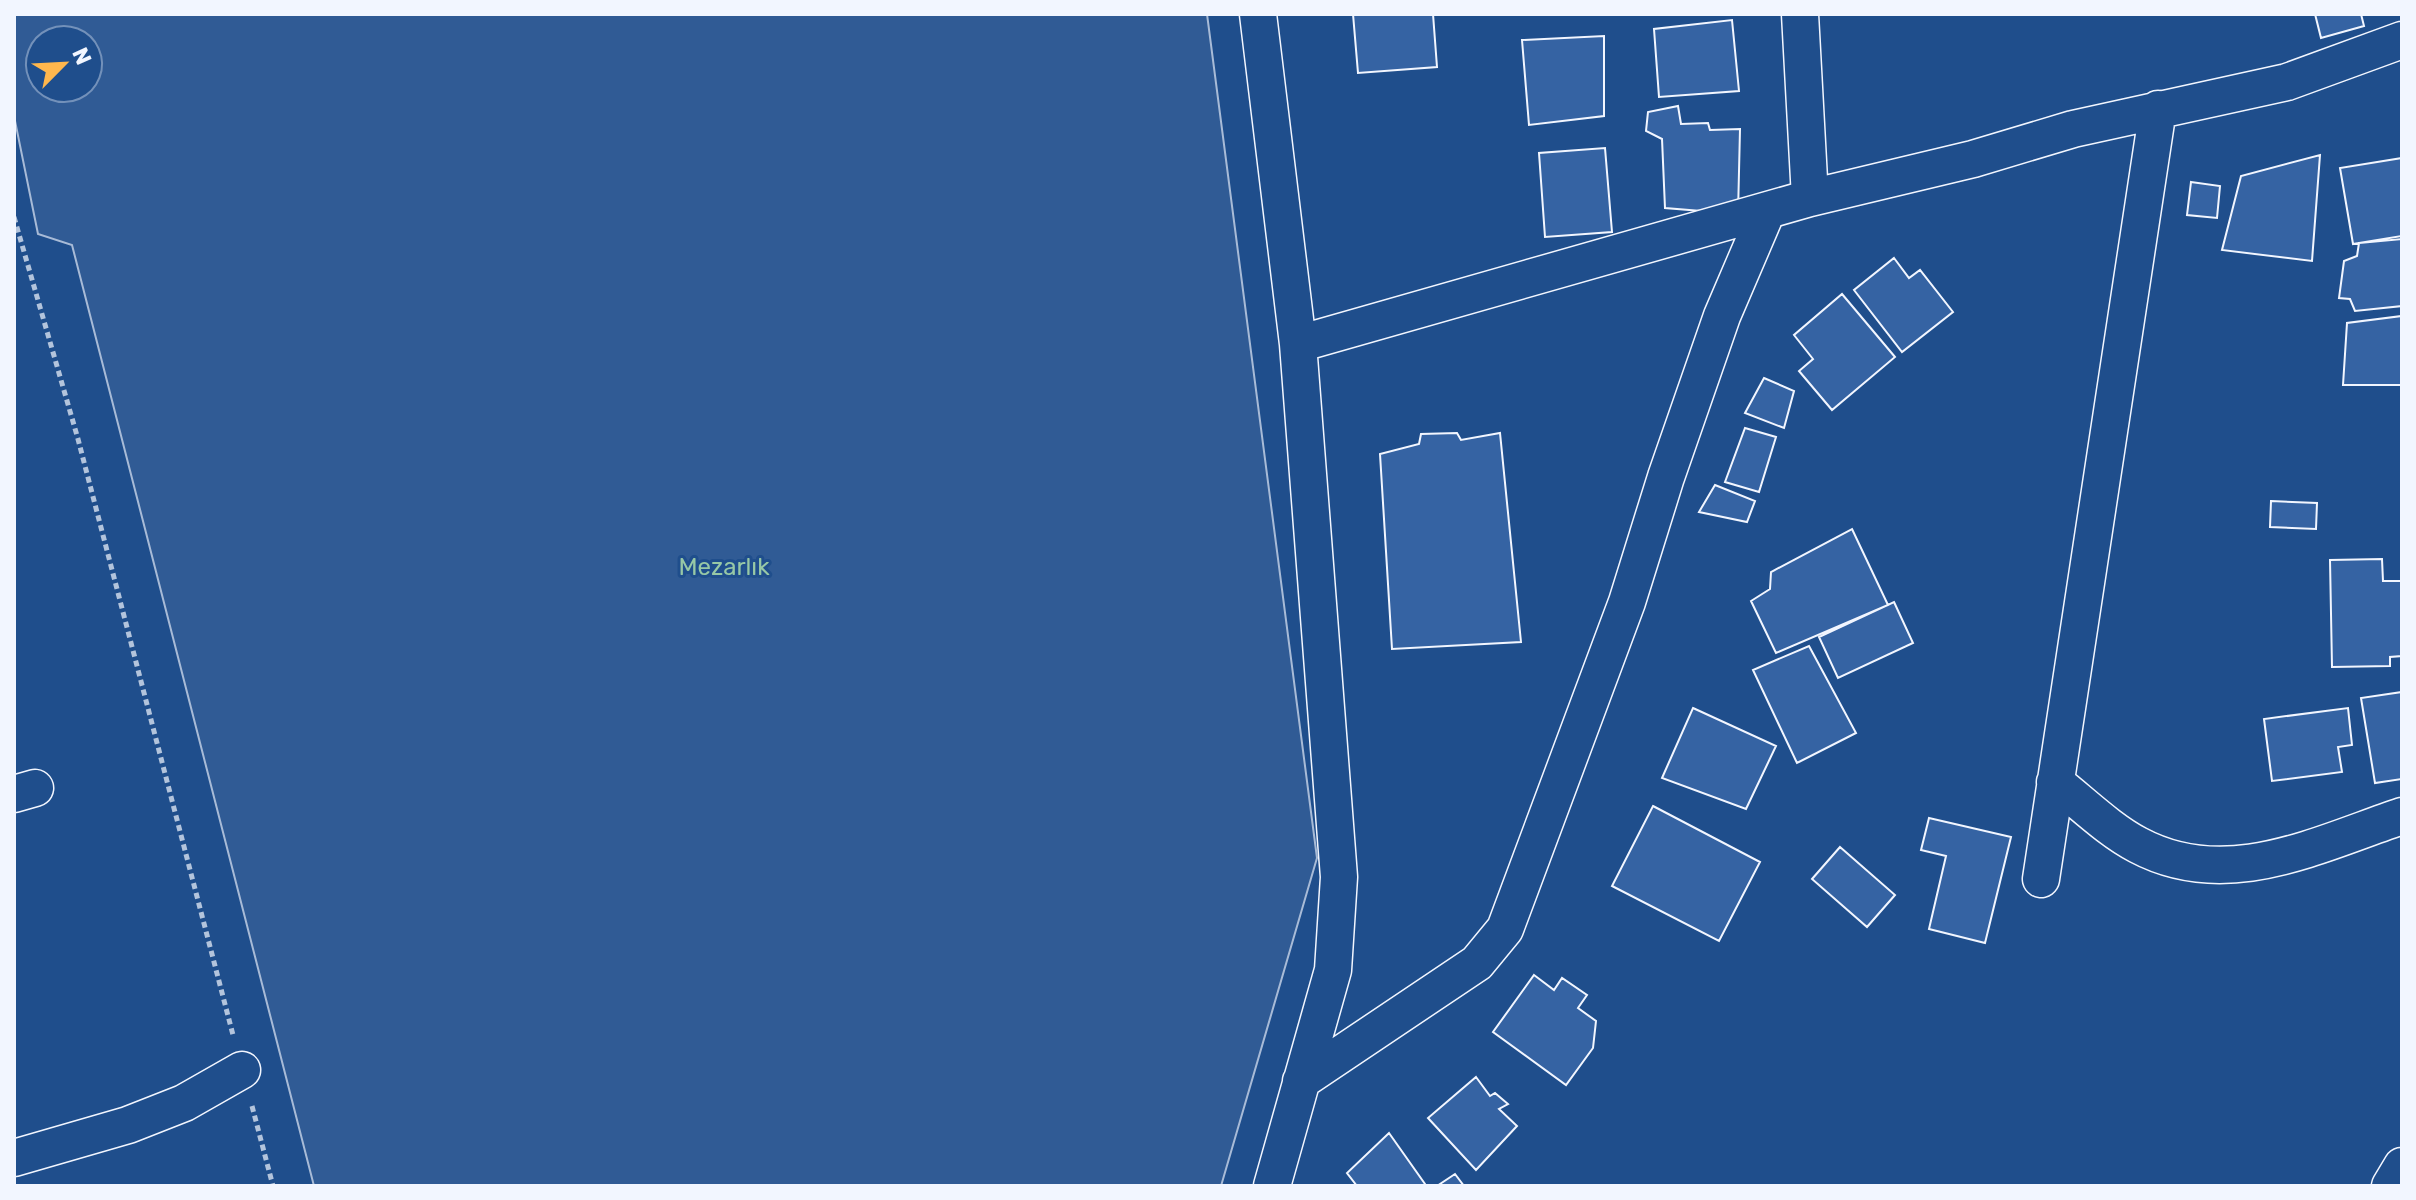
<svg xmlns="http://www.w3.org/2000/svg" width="2416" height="1200" font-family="Rubik,sans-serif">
  <rect width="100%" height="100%" fill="#1f4e8c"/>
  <path fill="#305b95" stroke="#a8bbd7" stroke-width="2" fill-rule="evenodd" d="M14,14H1207L1317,858L1221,1186H314L72,245L38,234L14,116ZM40,40H88V88H40Z"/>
  <path fill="#3563a3" stroke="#f2f6ff" stroke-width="2" d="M1353,14H1433L1437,67L1358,73Z
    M2315,14H2361L2364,26L2321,38Z
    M1732,20L1739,91L1659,97L1654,29Z
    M1604,36V116L1529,125L1522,40Z
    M1678,106L1681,124L1708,123L1710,130L1740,129L1738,214L1665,208L1662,139L1646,131L1648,112Z
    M1605,148L1612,232L1545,237L1539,153Z
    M2320,155L2312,261L2222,250L2241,176Z
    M2402,158V236L2353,244L2340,168Z
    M2191,182L2220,186L2217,218L2187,215Z
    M2402,239V306L2355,311L2350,299L2339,298L2344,261L2357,256L2359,243Z
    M1894,258L1909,278L1920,270L1953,312L1902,352L1854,290Z
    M1842,294L1895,357L1832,410L1799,371L1813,359L1794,335Z
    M2402,316V385H2343L2347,323Z
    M1764,378L1794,391L1784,428L1745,413Z
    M1745,428L1776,437L1759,492L1725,482Z
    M1457,433L1461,440L1500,433L1521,642L1392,649L1380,454L1419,444L1421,434Z
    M1715,485L1755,501L1747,522L1699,512Z
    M2271,501L2317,503L2316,529L2270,527Z
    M1852,529L1888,605L1776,653L1751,601L1770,589L1771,572Z
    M2382,559L2383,581H2402V656L2390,657V666L2332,667L2330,560Z
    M1894,602L1913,643L1838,678L1819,637Z
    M1809,646L1856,733L1797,763L1753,670Z
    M2402,692V779L2375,783L2361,698Z
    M1693,708L1776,746L1746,809L1662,778Z
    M2348,708L2352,745L2338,747L2342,772L2272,781L2264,719Z
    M1653,806L1760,862L1719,941L1612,886Z
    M1929,818L2011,837L1985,943L1929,929L1946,856L1921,850Z
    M1840,847L1895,895L1867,927L1812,879Z
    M1534,975L1554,990L1562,978L1587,995L1578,1008L1596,1021L1593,1048L1566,1085L1493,1032Z
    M1476,1077L1490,1096L1495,1093L1508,1104L1499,1109L1517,1126L1476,1170L1428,1118Z
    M1389,1133L1425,1184L1422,1186H1357L1347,1173Z
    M1455,1174L1464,1186H1437Z"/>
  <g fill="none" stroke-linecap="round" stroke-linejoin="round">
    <g stroke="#f2f6ff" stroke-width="39">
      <path id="minor" d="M1258,14L1298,344L1339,877L1333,970L1272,1186
        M1800,14L1810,198
        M1298,344L1810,198L1973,159L2073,129L2287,82L2402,40
        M2055,782C2082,803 2109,830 2138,845C2226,892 2316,845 2402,816
        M14,794L35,788
        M2041,879L2158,109
        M1301,1081L1477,963L1505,929L1627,602L1666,477L1722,316L1767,211
        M14,1158L128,1125L184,1103L242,1070
        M2390,1186L2402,1166"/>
    </g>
    <path stroke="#b3c4dc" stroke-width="5" stroke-dasharray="6 4" stroke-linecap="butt" d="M14,217L78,439L233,1035
      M252,1106L273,1186"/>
    <use href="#minor" stroke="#1f4e8c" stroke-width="36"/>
  </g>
  <g text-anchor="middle" stroke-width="6" stroke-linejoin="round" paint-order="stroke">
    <g font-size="24" fill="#97c8a6" stroke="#1f4e8c">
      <text x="724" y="575">Mezarlık</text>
    </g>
  </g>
  <rect width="2416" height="1200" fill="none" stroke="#f2f6ff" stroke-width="32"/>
  <g transform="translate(64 64) rotate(66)"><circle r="38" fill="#1f4e8c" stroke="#7391ba" stroke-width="2"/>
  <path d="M0-6L14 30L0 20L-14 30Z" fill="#ffb74d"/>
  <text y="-12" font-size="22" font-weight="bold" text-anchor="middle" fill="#f2f6ff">N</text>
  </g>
</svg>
